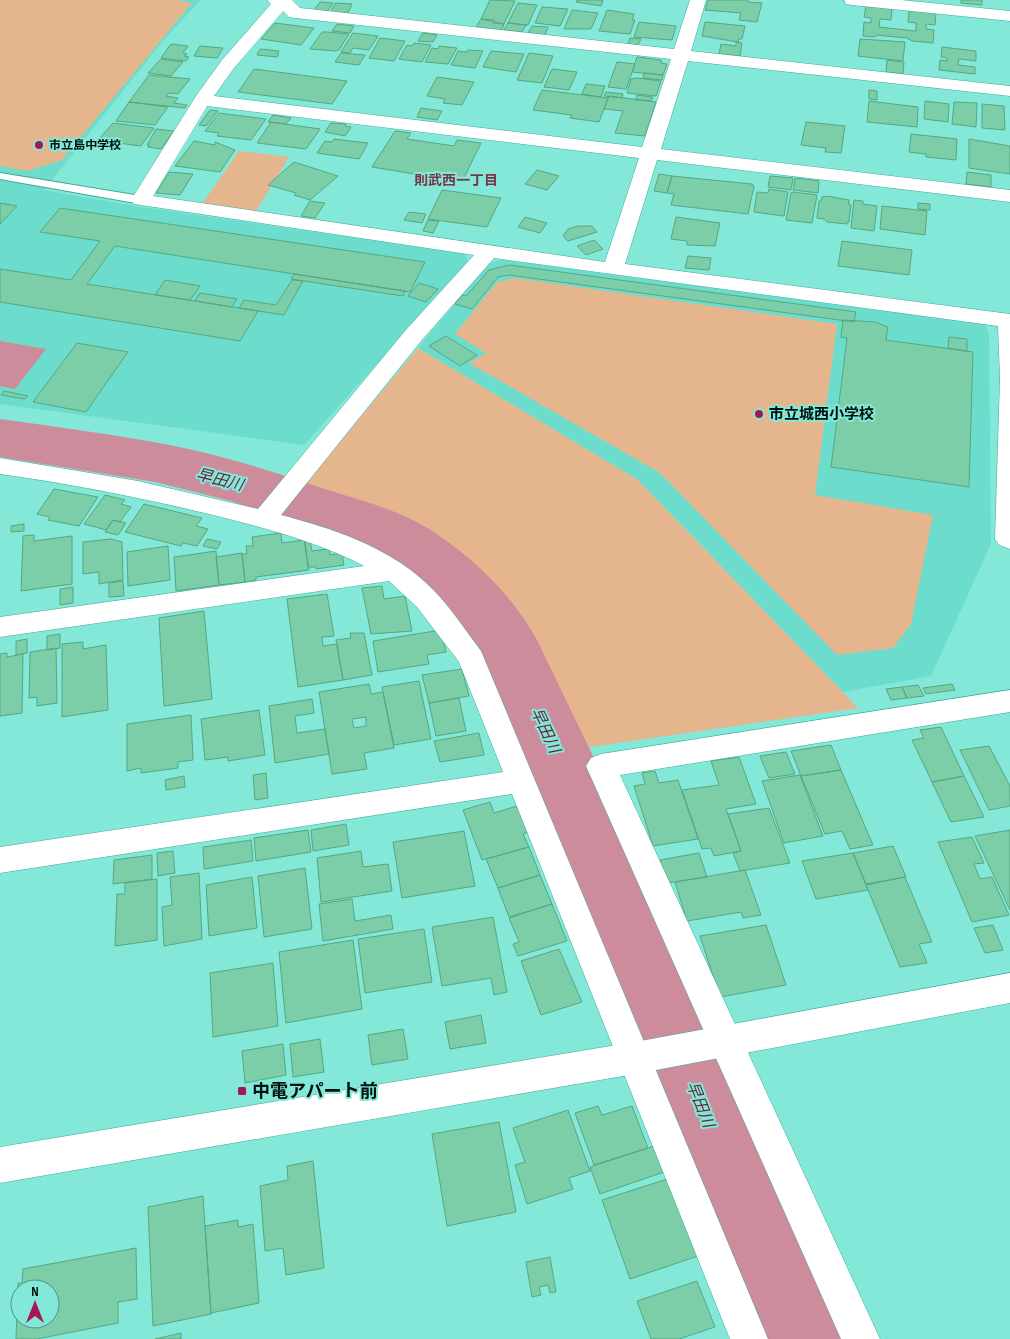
<svg xmlns="http://www.w3.org/2000/svg" width="1010" height="1339" font-family="'Sofia Sans Condensed','Noto Sans JP',sans-serif">
  <rect width="100%" height="100%" fill="#83e8d8"/>
  <path fill="#6cddcc" d="M0,0H201L162,42L44,190L135,206L465,254L468,262L304,445L0,404Z
    M502,259L985,324L989,336L991,544L931,676L843,692L638,480L418,348L487,265Z"/>
  <path fill="#e5b68d" d="M0,0H176L192,3L62,160L28,171L0,166Z
    M239,151L289,157L256,211L202,204Z
    M515,278L837,324L815,495L933,515L911,624L893,648L837,655L660,473L469,363L486,353L455,334L497,282Z
    M418,348L638,480L858,708L583,748L537,642L510,604L448,551L414,527L363,504L304,485Z"/>
  <path fill="#cd8c9c" d="M0,341L46,349L15,389L0,386Z"/>
  <g fill="none" stroke-linecap="round" stroke-linejoin="round">
    <path fill="#cd8c9c" fill-rule="evenodd" d="M0,419C51,426 102,433 153,442C213,452 271,471 328,490C360,500 395,509 424,526C470,554 511,593 537,640L607,785L754,1133L843,1339H749L679,1164L535,785L476,651L453,621L420,586L378,557L338,538L231,501L155,482L0,457Z"/>
  </g>
  <path fill="#7ccea8" stroke="#55a783" fill-rule="evenodd" d="M490,0L515,1L504,24L481,19Z
    M577,0H603L601,6L576,2Z
    M708,0H748V2L762,3L757,22L739,20L741,13L705,10Z
    M961,0H982V5L961,3Z
    M320,2L333,3L328,11L314,10Z
    M335,3L352,4L348,13L331,12Z
    M518,3L537,5L528,25L508,23Z
    M866,6L892,9L891,20L880,19L879,27L916,31V23L908,22L909,10L936,13L935,25L926,24V29L934,30L933,43L912,41L907,38L876,35L875,37L863,36L864,22L871,23V18L864,17Z
    M542,7L568,9L560,26L535,23Z
    M572,10L598,13L591,29H564Z
    M607,10L634,14L632,20H635L630,34L599,31Z
    M481,19L494,20L493,23L504,24L502,30L476,27Z
    M639,22L676,26L672,40L634,37Z
    M705,22L745,26L742,39H739L738,42L702,36Z
    M275,23L314,28L301,45L261,39Z
    M508,23L526,25L522,32L504,30Z
    M337,24L354,26L350,33L332,31Z
    M532,26L548,27L545,35L528,33Z
    M322,32H328L349,34L339,50L335,51L310,49Z
    M353,33L378,36L369,50L353,48L350,53L341,52Z
    M423,33L437,35L433,42L418,41Z
    M380,38L405,41L394,61L369,58Z
    M630,38L641,39L638,45L628,44Z
    M860,39L905,42L903,61L858,56Z
    M736,42L742,43L740,56L719,54L721,44L736,46Z
    M414,43L431,45L422,62L399,59L407,45L412,46Z
    M171,44L188,46L183,53L187,54L184,56L189,57L186,61L161,58Z
    M200,46L223,48L217,58L194,56Z
    M439,46L457,48L448,64L425,62L432,48L438,49Z
    M942,47L976,51V61L959,59L958,65L975,67V74L939,70L940,60L947,61V58L941,57Z
    M260,49L279,51L277,54H279L277,57L257,55Z
    M468,50L483,51L475,68L451,65L458,51L467,52Z
    M491,51L524,54L516,72L483,67Z
    M341,53L365,55L359,65L335,62Z
    M529,53L553,56L542,83L517,80Z
    M637,57L660,60L662,61L661,63L667,64L663,75L632,72Z
    M161,59L183,62L171,76L148,73Z
    M887,60L904,62L903,74L886,72Z
    M617,62L635,64L626,89L608,87Z
    M254,69L347,81L332,104L238,92Z
    M552,69L577,72L569,90L544,87Z
    M644,73L663,75L662,80L643,78Z
    M149,75L190,79L178,94L169,93L166,96L178,98L174,103L187,105L185,108L129,102Z
    M437,77L474,82L462,105L443,103L445,99L427,96Z
    M637,78L661,81L656,96L627,93L631,79Z
    M586,84L605,86L601,97L582,94Z
    M542,90L608,98L599,122L570,118L572,115L533,110Z
    M869,90L877,91V100L869,99Z
    M606,92L623,94L622,98L604,96Z
    M637,95L652,97H653L651,101L636,100Z
    M609,96L656,102L645,136L615,133L623,111L604,109Z
    M869,101L918,107L917,127L867,122Z
    M925,101L949,104L948,122L924,119Z
    M129,102L168,107L155,125L116,121Z
    M954,102L977,103L976,127L952,124Z
    M982,104L1004,106L1005,130L982,128Z
    M421,108L442,111L437,120L417,117Z
    M210,110L218,111L206,126L199,125Z
    M219,113L266,119L251,140L217,136L219,133L205,131Z
    M273,115L291,118L286,124L268,122Z
    M271,122L320,129L306,149L257,143Z
    M806,122L845,126L841,153L825,152L826,148L801,145Z
    M113,123L154,128L141,146L103,141L105,139L100,138Z
    M331,123L346,124L345,126L351,127L345,136L325,132Z
    M156,129L174,131L161,149L148,147L149,145H147Z
    M395,131L411,133L407,139L454,146L457,140L481,143L462,182L372,167Z
    M911,134L957,139L956,160L926,157V154L909,152Z
    M334,139L368,143L359,159L317,153L325,141L332,142Z
    M969,139L1010,146V174L969,168Z
    M194,141L215,145V142L235,150L220,172L175,166Z
    M294,162L338,176L310,200L294,195L296,193L268,185Z
    M537,170L559,176L547,190L525,184Z
    M169,172L193,174L180,195L156,193Z
    M967,172L991,175V187L966,184Z
    M659,174L672,176L667,193L654,191Z
    M672,176L752,184L754,186L748,214L671,205L674,194L667,193Z
    M770,176L793,178L791,190L768,187Z
    M795,178L819,181L818,193L793,190Z
    M769,189L788,192L784,216L754,212L757,192L768,193Z
    M442,190L501,198L487,227L428,219Z
    M793,192L817,195L812,223L786,220L791,193Z
    M827,196L849,200V205H851L849,222H847V224L827,222L824,219L817,218L819,201H821L822,197Z
    M854,200L863,201V204L877,206L874,231L851,228Z
    M310,201L325,203L315,218L301,216Z
    M0,203L17,206L0,224Z
    M918,203L930,204V210L918,209Z
    M882,206L927,211L925,235L880,229Z
    M60,208L425,262L410,292L115,246L87,284L258,311L240,341L0,302V269L71,280L100,241L40,232Z
    M409,212L426,214L422,223L404,220Z
    M525,217L547,223L540,233L518,227Z
    M676,217L720,223L715,246L687,245V241L671,239Z
    M428,220L439,221L433,233L423,231Z
    M578,226H592L597,232L568,241L563,236L568,229Z
    M594,240L603,249L586,255L577,246Z
    M842,241L912,250L909,275L838,266Z
    M688,256L711,258L709,270L685,268Z
    M509,265L856,312L854,322L509,275L498,277L472,309L455,304L462,295L466,296L489,270Z
    M294,274L405,291L403,296L291,279Z
    M165,280L200,286L190,300L155,295Z
    M292,280L303,281L284,315L239,308L244,300L276,305Z
    M419,283L438,289L426,302L408,296Z
    M200,293L237,299L232,307L195,301Z
    M843,320L875,322L888,327L886,340L973,352L969,487L831,467L847,338L841,337Z
    M446,336L477,355L460,366L429,346Z
    M949,337L967,339V351L948,348Z
    M77,343L128,352L86,412L33,402Z
    M4,391L28,396L25,399L1,395Z
    M54,489L98,497L79,526L48,520L50,517L37,514Z
    M105,495L125,500L121,504L131,507L120,522L113,520L106,530L84,524Z
    M144,504L202,518L196,526L208,529L197,546L183,543L181,546L125,532Z
    M113,520L126,523L118,535L105,532Z
    M24,524V531L11,532V526Z
    M281,533L282,543L304,540L309,570L256,577V580L245,582L242,554H247L246,546H253L252,537Z
    M34,535V541L72,536V584L21,591L23,536Z
    M111,539L122,542L123,580L99,584V572L83,574V542Z
    M207,539L221,542L217,549L203,546Z
    M310,541L312,551L329,549L330,555L342,553L344,565L316,569V567H308L305,542Z
    M168,546L170,580L128,586L127,552Z
    M216,551L219,585L176,591L174,557Z
    M242,553L245,582L219,585L216,557Z
    M123,581L124,596L109,597V583Z
    M382,586L384,599L405,596L412,631L371,634L362,588Z
    M73,587V603L60,605V589Z
    M327,594L334,636L322,637L323,646L337,644L343,680L298,687L287,599Z
    M204,611L212,699L164,706L159,618Z
    M441,630L446,652L427,655L429,664L378,672L373,641Z
    M350,633H364L372,675L343,680L336,640L351,638Z
    M60,634V648L47,650V636Z
    M27,639V653L16,655V641Z
    M83,642V649L106,645L108,710L62,717V644Z
    M56,648L57,703L37,706V697L29,698L30,652Z
    M7,653V657L23,654L22,713L0,716V654Z
    M462,669L469,696L429,703L422,675Z
    M419,681L431,739L394,745L382,687Z
    M369,684L371,694L383,692L394,748L364,753L367,769L332,774L319,692ZM366,717V726L354,728L352,719Z
    M952,684L955,690L926,694L923,688Z
    M918,685L924,696L907,698L902,687Z
    M902,687L907,698L891,700L886,689Z
    M459,698L466,731L436,736L429,703Z
    M312,699L314,713L295,716L297,733L325,729L329,754L275,763L269,706Z
    M259,710L265,755L228,761V757L205,760L201,719Z
    M191,715L193,760L178,762V768L141,773V768L127,771V724Z
    M941,727L964,776L932,782L912,740L924,738L920,730Z
    M479,733L484,755L440,762L434,741Z
    M831,745L841,770L801,776L791,751Z
    M989,746L1010,786V806L989,810L960,750Z
    M786,752L795,774L769,778L760,756Z
    M739,757L756,804L726,809L741,851L714,856L711,848L702,849L682,790L719,785L711,761Z
    M841,770L873,845L850,849L842,831L825,834L801,776Z
    M655,771L659,783L678,780L698,839L653,846L634,786L645,784L642,773Z
    M266,773L268,798L255,800L253,775Z
    M800,775L823,836L784,843L762,781Z
    M184,776L185,787L166,790L165,780Z
    M964,776L984,817L951,822L932,782Z
    M490,802L494,813L517,806L528,832L523,834L529,847L482,860L463,810Z
    M769,808L790,863L740,871L733,853L741,851L728,814Z
    M346,824L349,845L313,851L311,830Z
    M308,830L311,852L256,861L254,838Z
    M1010,830V910L975,836Z
    M464,831L475,886L402,898L393,842Z
    M972,837L984,863L974,864L980,879L992,877L1009,915L972,922L938,842Z
    M251,840L253,861L204,869L203,847Z
    M893,846L906,877L866,884L853,853Z
    M529,847L540,875L498,888L486,859Z
    M173,851L175,873L158,876L157,853Z
    M361,851L363,867L388,864L392,891L321,902L317,858Z
    M699,853L707,877L667,883L660,860Z
    M853,853L868,890L816,899L802,861Z
    M152,855V879L113,884L114,860Z
    M305,868L312,929L264,937L258,876Z
    M745,870L761,915L743,918L741,912L687,921L675,882Z
    M199,873L202,939L164,946L162,907L172,905L170,877Z
    M540,875L552,904L509,917L498,888Z
    M252,877L257,928L209,936L206,885Z
    M905,877L932,942L919,944L927,963L900,967L866,885Z
    M157,879V940L115,946L117,894H125V883Z
    M352,899L355,921L391,915L393,929L323,941L319,904Z
    M552,904L567,941L518,956L513,944L519,942L509,918Z
    M493,917L507,992L494,995L491,978L442,986L432,927Z
    M766,925L786,985L720,997L700,936Z
    M993,925L1003,950L985,953L974,928Z
    M424,929L432,982L365,993L358,939Z
    M353,940L362,1009L286,1023L279,952Z
    M559,949L582,1002L541,1015L521,961Z
    M273,963L278,1026L213,1037L210,973Z
    M481,1015L486,1043L450,1049L445,1022Z
    M403,1029L408,1059L372,1065L368,1035Z
    M320,1039L324,1072L293,1077L290,1044Z
    M283,1044L286,1075L245,1083L242,1051Z
    M598,1106L602,1115L632,1106L648,1148L594,1165L575,1113Z
    M568,1110L590,1171L569,1178L573,1189L527,1204L515,1165L525,1162L513,1128Z
    M499,1122L516,1212L447,1226L432,1134Z
    M654,1146L664,1172L600,1194L590,1167Z
    M313,1161L324,1268L286,1275L283,1248L265,1251L260,1186L288,1180L287,1166Z
    M667,1179L698,1256L630,1279L602,1200Z
    M203,1196L211,1314L153,1326L148,1207Z
    M238,1220V1227L253,1224L259,1303L211,1313L205,1226Z
    M136,1248L137,1299L118,1302V1323L37,1339H16L18,1283H22L23,1269ZM20,1289H50V1319H20Z
    M550,1257L556,1292L550,1293L548,1285L539,1287L541,1295L532,1297L526,1262Z
    M697,1281L715,1327L679,1339H651L637,1301Z
    M181,1333V1339H155Z"/>
  <g fill="none" stroke-linecap="round" stroke-linejoin="round">
    <g stroke="#40a99b" stroke-width="2">
      <path id="service" d="M0,173L141,196L147,200L141,204L0,179Z"/>
    </g>
    <g stroke="#40a99b" stroke-width="1">
      <path id="minor" d="M267,0H292L300,8L674,49L690,0H706L691,51L1010,86V96L688,61L661,149L1010,190V202L657,160L625,264L1010,314V549L999,545L995,539L1000,379L998,326L494,258L421,341L281,515C331,528 386,546 425,582C447,602 463,627 481,651L768,1339H730L512,794L0,873V847L503,772L459,662L417,607L389,581L0,637V617L364,566C316,541 265,528 213,515C143,498 72,484 0,474V458L138,481L258,509L405,331L474,255L134,204L131,200L196,96L222,60L271,4ZM283,11L289,17L295,18L671,59L642,147L214,96L234,68ZM207,106L639,158L605,262L153,196Z
        M844,0H901L1010,11V21L852,5L846,4Z
        M1010,690V712L620,775L880,1339H841L586,766L591,758L601,754Z"/>
    </g>
    <g stroke="#40a99b" stroke-width="1">
      <path id="tertiary" d="M1010,973V1003L635,1074L0,1183V1147L635,1042Z"/>
    </g>
    <use href="#service" fill="#fff" fill-rule="evenodd"/>
    <use href="#minor" fill="#fff" fill-rule="evenodd"/>
    <use href="#tertiary" fill="#fff" fill-rule="evenodd"/>
  </g>
  <g fill="#a71654" stroke="#83e8d8" stroke-width="2">
    <circle cx="39" cy="145" r="5"/>
    <circle cx="759" cy="414" r="5"/>
    <rect x="237" y="1086" width="10" height="10" rx="2.5"/>
  </g>
  <g text-anchor="middle" stroke-width="4" stroke-linejoin="round" paint-order="stroke">
    <g font-size="12" font-weight="bold" fill="#00100e" stroke="#83e8d8" text-anchor="start">
      <text x="49" y="149">市立島中学校</text>
    </g>
    <g font-size="14" font-weight="bold" fill="#7a3449" stroke="#83e8d8">
      <text x="456" y="185">則武西一丁目</text>
    </g>
    <g font-size="15" font-weight="bold" fill="#00100e" stroke="#83e8d8" text-anchor="start">
      <text x="769" y="419">市立城西小学校</text>
    </g>
    <g font-size="16" font-style="italic" fill="#6c1f3a" stroke="#83e8d8">
      <text transform="translate(220 479) rotate(14)" y="6">早田川</text>
      <text transform="translate(546 730) rotate(65)" y="6">早田川</text>
      <text transform="translate(701 1104) rotate(68)" y="6">早田川</text>
    </g>
    <g font-size="18" font-weight="bold" fill="#00100e" stroke="#83e8d8" text-anchor="start">
      <text x="252" y="1097">中電アパート前</text>
    </g>
  </g>
  <g transform="translate(35 1304)"><circle r="24" fill="#83e8d8" stroke="#4f9287"/>
  <path d="M0-4L9 19L0 12L-9 19Z" fill="#a71654"/>
  <text y="-8" font-size="14" font-weight="bold" text-anchor="middle" fill="#00100e">N</text>
  </g>
</svg>
